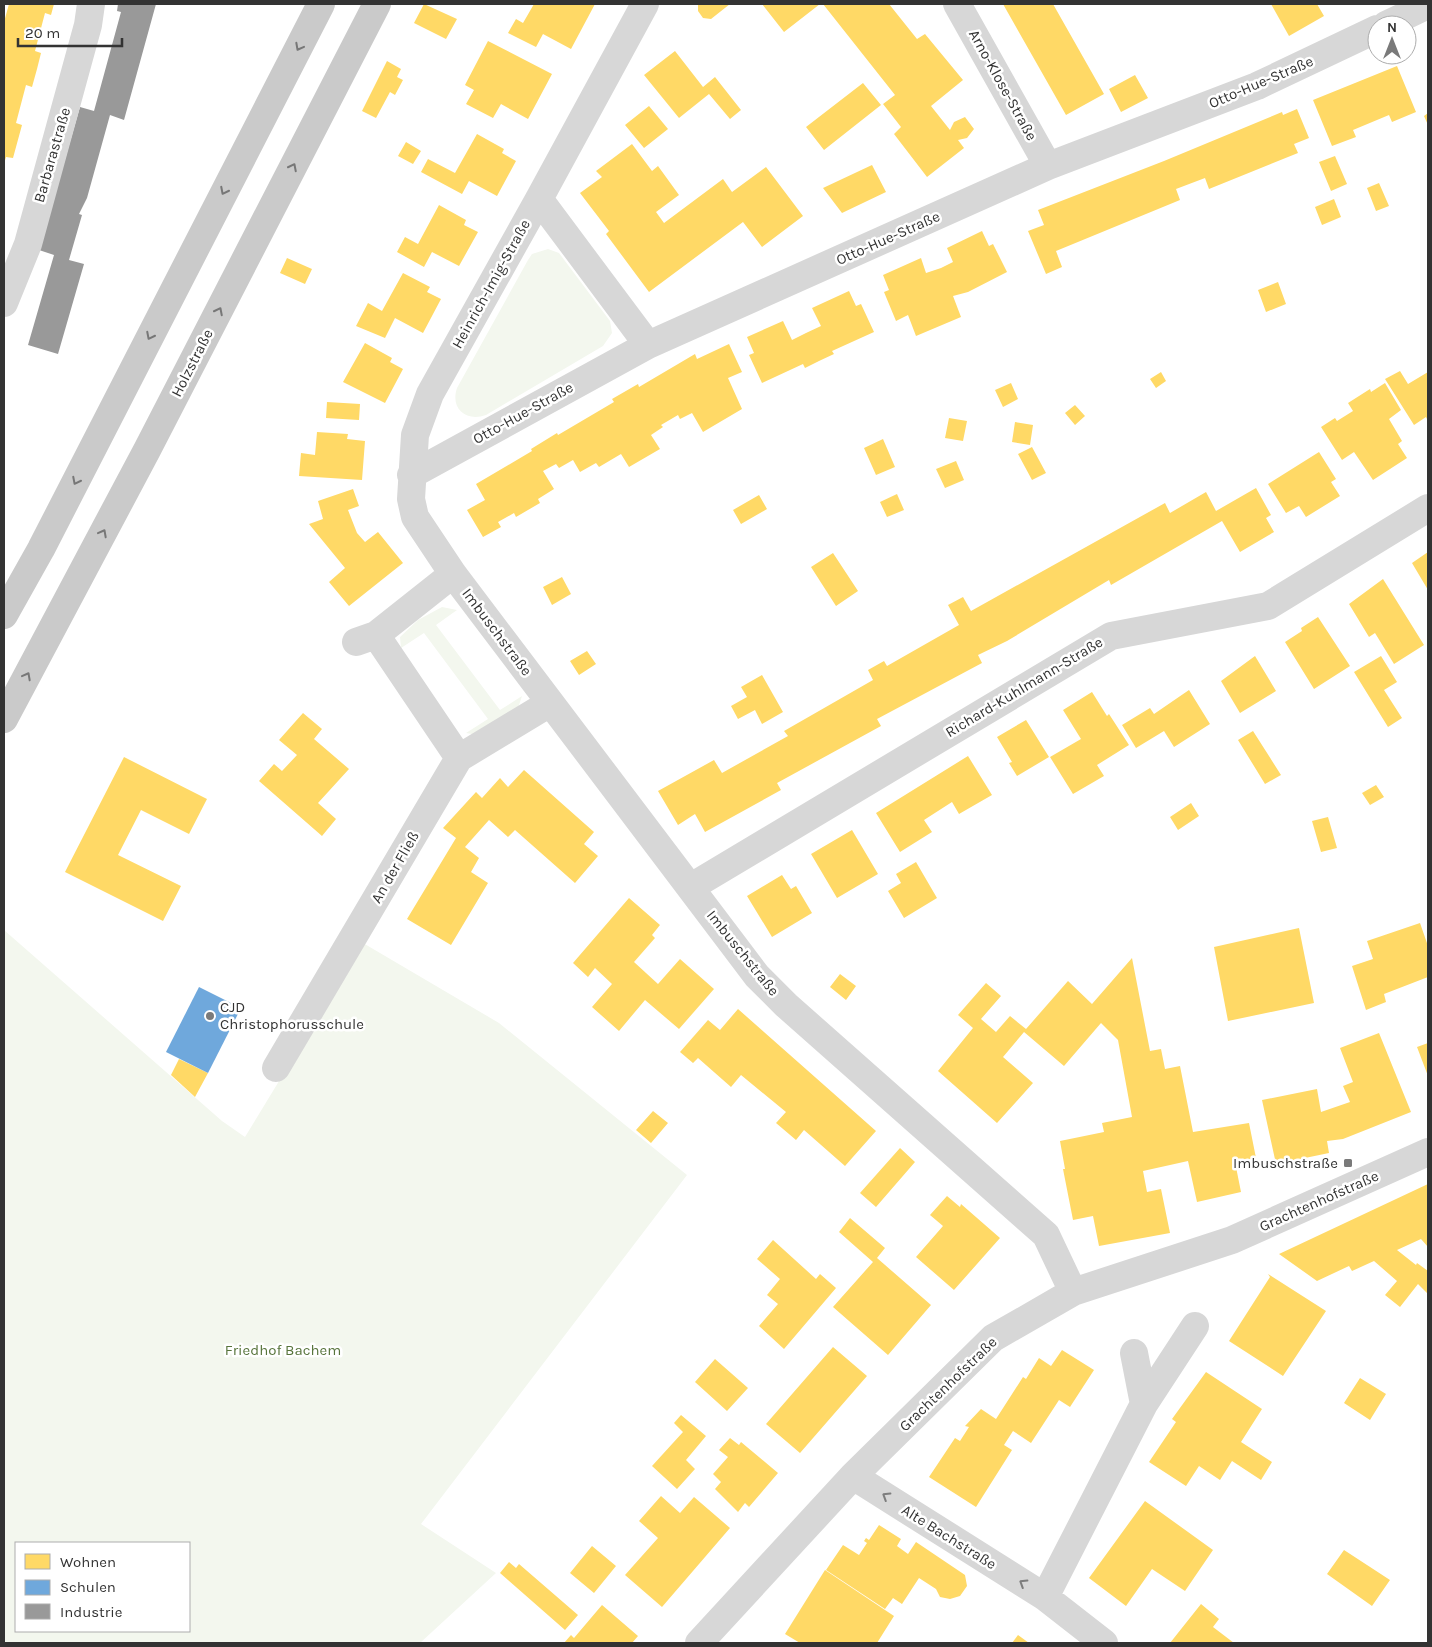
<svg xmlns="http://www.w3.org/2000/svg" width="1432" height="1647" font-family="Karla,sans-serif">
  <rect width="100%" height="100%" fill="#fff"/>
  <path fill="#f3f7ee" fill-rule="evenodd" d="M548,249L559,253L610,321L612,333L603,346L486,415C466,422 450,409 457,388L528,260L532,254Z
    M442,607L457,610L436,625L500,710L522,696L518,708L478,735L466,733L488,719L424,633L401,648L400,637L418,620Z
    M4,930L222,1121L245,1137L363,943L499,1023L687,1175L421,1524L496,1573L420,1643H4ZM16,1543H189V1631H16Z"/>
  <path fill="#ffd966" d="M9,4H54L51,15L45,13L35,51L41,53L37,69L32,87L26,85L16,123L22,125L13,158L6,157L4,164V22Z
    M424,4L457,19L446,39L414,23Z
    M534,4H595L571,49L543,34L536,47L508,33L516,19L523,23Z
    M698,4H730L711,19L703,18L698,11Z
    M762,4H820L784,32Z
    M823,4H889L917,39L925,34L963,80L931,106L950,130L954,122L965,117L974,129L967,138L958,140L964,148L927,177L894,134L901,127L883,104L895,95Z
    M1003,4H1053L1104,94L1066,115Z
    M1271,4H1317L1324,16L1289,36Z
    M488,41L552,74L528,119L501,104L493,118L466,104L474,90L465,85Z
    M675,51L703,87L715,77L741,110L730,119L709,94L679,118L644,75Z
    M387,61L401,69L397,77L403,80L395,95L390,92L376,118L362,111Z
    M1397,66L1416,112L1392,122L1389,115L1353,130L1356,137L1332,146L1313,100Z
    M1135,75L1148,98L1121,112L1109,89Z
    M863,83L881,105L824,150L806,127Z
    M649,106L668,129L644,148L625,125Z
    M1297,109L1309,138L1294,144L1298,153L1209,189L1205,178L1176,189L1180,200L1056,251L1062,267L1046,274L1028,231L1044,225L1038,210L1164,161L1282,112L1283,115Z
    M1428,113V125L1424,116Z
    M477,134L504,149L502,153L516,161L497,196L469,181L462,194L421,172L428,159L455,173Z
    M406,142L421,151L413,164L398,156Z
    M632,144L652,171L658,166L679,195L656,212L664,223L723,179L732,192L766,167L803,216L762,247L743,222L649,292L606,234L609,231L580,193L602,177L596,171Z
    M1335,156L1347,184L1331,191L1319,162Z
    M872,165L886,192L842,213L823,188Z
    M1379,183L1389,206L1376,211L1367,188Z
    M1334,199L1341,217L1322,225L1315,207Z
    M439,205L466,220L464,225L478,232L459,266L432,252L424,267L397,252L405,237L418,244Z
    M982,231L989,246L993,244L1007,272L968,292L953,296L961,317L916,336L908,315L896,321L884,292L889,290L883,275L921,258L926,273L941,268L953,262L947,248Z
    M287,258L312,269L305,284L280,273Z
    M403,273L430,287L427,292L441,299L423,333L395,318L385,338L356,326L368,303L382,311Z
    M1278,282L1286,304L1266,312L1258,290Z
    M849,291L856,306L861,304L874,332L832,351L834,354L819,361L805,368L803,364L762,383L749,355L754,353L747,337L783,321L792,340L806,333L821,326L812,308Z
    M365,343L392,358L390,362L403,369L385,403L343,382Z
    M729,344L742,372L728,378L742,409L703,432L692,413L680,419L678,415L661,425L663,427L651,435L660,449L629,467L621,454L599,467L596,463L580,472L573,460L559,468L556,464L543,471L554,489L538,499L540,503L516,517L514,513L498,522L501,527L483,537L467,510L485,500L476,484L532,451L531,449L557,433L558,435L614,402L612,399L638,384L639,387L695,354L697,359Z
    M1400,371L1408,384L1428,372V421L1426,417L1414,425L1385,379Z
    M1161,372L1166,381L1156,388L1150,379Z
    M1011,383L1018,399L1003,407L995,390Z
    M1385,383L1401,410L1389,419L1402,441L1398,444L1407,458L1373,480L1354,452L1342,460L1321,427L1335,418L1337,421L1353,411L1348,403L1370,389L1371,392Z
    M327,402L360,404L359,420L326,418Z
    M1075,405L1085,416L1075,425L1065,413Z
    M949,418L967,421L963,441L945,438Z
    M1015,422L1033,425L1030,445L1012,442Z
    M317,432L348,434L347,439L365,441L362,480L299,476L301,453L315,455Z
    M883,439L895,467L876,475L864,448Z
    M1032,447L1046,473L1032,480L1018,454Z
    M1319,452L1336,479L1331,482L1340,496L1306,517L1299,506L1286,513L1268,484Z
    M956,461L964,480L945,488L936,469Z
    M1256,488L1271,515L1266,518L1274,532L1240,552L1222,521L1111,585L1109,580L1007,641L978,655L982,663L877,719L881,726L777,783L781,790L705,832L695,814L678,825L658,791L714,760L722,773L788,736L784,731L873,680L868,670L884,661L887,666L959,625L948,605L963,597L971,611L1165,503L1170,513L1206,492L1216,511Z
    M353,489L359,506L348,510L357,533L365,542L378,532L403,563L349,606L329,582L345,568L309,524L323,519L318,501Z
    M897,494L904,510L887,517L880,502Z
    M759,495L767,509L741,524L733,510Z
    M1428,552V590L1412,563Z
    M833,553L858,591L836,606L811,567Z
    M562,577L571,594L552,605L543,587Z
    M1383,579L1424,645L1394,664L1375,633L1369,637L1349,604Z
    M1318,617L1350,666L1314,689L1285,642L1302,631L1301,628Z
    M587,651L596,664L579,675L570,661Z
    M1255,656L1276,691L1240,713L1221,681Z
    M1381,656L1397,682L1384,690L1402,718L1388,727L1354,672Z
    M762,675L783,712L762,724L755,710L738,719L731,706L747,697L741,687Z
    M1189,690L1210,724L1174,747L1164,731L1136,748L1122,725L1150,708L1154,714Z
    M1092,692L1107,716L1109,714L1129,745L1097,765L1104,776L1073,794L1050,757L1081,739L1063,710Z
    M303,713L322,729L314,739L349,769L318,803L336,819L322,836L259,781L274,764L282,771L297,755L279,740Z
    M1026,720L1049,757L1017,776L1009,763L1012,762L997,737Z
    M1253,731L1281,775L1265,784L1238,740Z
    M968,756L992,795L959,814L952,802L924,820L932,832L900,852L876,813Z
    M124,757L207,799L189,834L141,810L118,855L181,886L163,921L65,872Z
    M524,770L594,832L584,844L598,856L575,883L515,830L508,837L489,820L465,847L479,858L471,872L488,883L451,945L407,919L456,838L443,828L476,792L482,798L500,778L508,787Z
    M1376,785L1384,797L1370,805L1362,793Z
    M1191,803L1199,816L1178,830L1170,817Z
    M1328,817L1337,848L1321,852L1312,821Z
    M852,830L878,874L837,898L811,854Z
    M916,862L937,898L904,918L888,891L901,883L896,874Z
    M782,875L791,889L796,886L812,913L772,937L747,896Z
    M629,898L660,925L652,935L655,938L634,962L658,984L680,959L714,989L679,1029L645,1000L619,1031L592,1007L612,984L595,968L588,977L573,963Z
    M1420,923L1428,946V977L1384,994L1386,1002L1366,1010L1352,966L1373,959L1367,941Z
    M1299,928L1314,1003L1228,1021L1214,947Z
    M1132,958L1150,1051L1161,1049L1165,1069L1180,1066L1193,1132L1249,1123L1256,1158L1235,1162L1241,1192L1197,1202L1188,1161L1143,1171L1147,1192L1161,1189L1170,1233L1099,1246L1093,1216L1073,1220L1063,1169H1065L1060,1141L1104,1132L1102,1123L1132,1117L1118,1040L1101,1023L1064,1066L1024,1032L1003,1057L1033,1083L997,1123L938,1071L973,1028L958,1015L986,983L1001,996L981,1019L996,1032L1010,1016L1026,1029L1068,981L1092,1004Z
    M840,974L856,986L846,1000L830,987Z
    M738,1009L876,1131L845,1166L804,1130L796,1140L776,1123L786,1112L741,1075L731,1087L698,1058L693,1063L680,1052L708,1020L720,1030Z
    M1379,1033L1411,1112L1343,1139L1327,1141L1329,1153L1276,1164L1262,1100L1317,1089L1321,1112L1350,1102L1343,1086L1353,1082L1340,1048Z
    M1428,1043V1076L1417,1047Z
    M179,1059L208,1073L195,1097L171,1075Z
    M653,1111L668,1123L651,1143L636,1130Z
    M900,1148L915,1162L876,1207L860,1193Z
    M1428,1184V1247L1421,1239L1397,1250L1416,1265L1417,1263L1428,1271V1294L1418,1284L1400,1307L1385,1295L1397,1281L1374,1261L1352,1271L1349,1266L1317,1281L1279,1254Z
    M947,1196L960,1207L961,1204L1000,1238L954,1290L916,1257L943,1226L930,1215Z
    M850,1218L885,1248L877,1258L931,1305L888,1355L833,1307L873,1262L839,1232Z
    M773,1240L816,1279L820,1274L836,1288L784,1349L759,1326L778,1304L767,1295L780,1279L757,1259Z
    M1268,1274L1326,1311L1283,1376L1229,1341L1270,1277Z
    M833,1347L867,1376L800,1453L766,1424Z
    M1062,1350L1094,1370L1070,1407L1059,1400L1031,1443L1013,1431L1004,1445L1012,1450L976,1507L929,1477L955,1438L960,1441L969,1427L965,1426L981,1409L996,1419L1023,1377L1026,1379L1039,1358L1051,1366Z
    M715,1359L748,1388L727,1411L695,1382Z
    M1206,1372L1262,1409L1241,1442L1272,1462L1261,1480L1232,1461L1220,1480L1199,1466L1186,1486L1149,1462L1176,1422L1172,1419Z
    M1360,1378L1386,1394L1370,1420L1344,1403Z
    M681,1415L706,1436L686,1460L695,1469L677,1489L652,1466L683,1432L674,1423Z
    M730,1438L739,1445L741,1442L778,1473L749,1507L745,1503L738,1512L715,1489L721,1482L713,1474L728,1457L719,1450Z
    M661,1496L680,1513L694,1497L730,1528L662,1607L625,1575L658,1538L639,1521Z
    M1145,1501L1213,1550L1185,1591L1152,1569L1126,1606L1089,1578Z
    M879,1525L901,1539L897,1546L908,1554L916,1542L965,1575L967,1586L960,1596L950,1599L940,1597L936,1589L919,1578L902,1604L893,1598L885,1609L826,1570L843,1545L859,1555L867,1543L864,1541L866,1538L869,1540Z
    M592,1546L616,1566L594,1593L570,1573Z
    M1344,1550L1390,1580L1372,1606L1327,1574Z
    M509,1562L516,1568L519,1564L578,1615L565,1630L500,1573Z
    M825,1570L894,1616L877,1643H800L785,1634Z
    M1201,1604L1219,1619L1213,1627L1234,1643H1170Z
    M602,1605L638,1636L632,1643H564L571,1635L574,1638Z
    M1018,1635L1029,1643H1012Z"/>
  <path fill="#6fa8dc" d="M199,987L241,1008L208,1073L166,1052Z"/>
  <path fill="#999" d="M118,4H156L124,120L110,115L87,198L79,214L82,215L69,260L84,264L58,354L28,345L54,255L39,250L80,107L94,111L121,12L117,11Z"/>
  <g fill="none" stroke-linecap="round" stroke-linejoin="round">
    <path stroke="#d7d7d7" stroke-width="28" d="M645,4L539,199L430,394L415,435L411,499L415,517L453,574L757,976L786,1005L1046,1235L1073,1292
      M957,4L1048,166
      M1386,25L1428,5
      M539,199L648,345
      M4,303L28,244L88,25L91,4
      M411,475L648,345L1048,166L1257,86L1377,29
      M376,635L459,758
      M356,642L376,635L453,574
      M691,887L1111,636L1268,606L1428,508
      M276,1068L459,758L550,703
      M1134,1353L1144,1404
      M853,1476L1045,1597L1104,1643
      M1045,1597L1144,1404L1195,1326
      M699,1643L853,1476L993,1338L1073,1292L1232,1240L1428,1152"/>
    <path stroke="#cacaca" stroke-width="28" d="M4,615L41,549L321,4
      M4,719L147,450L377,4"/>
  </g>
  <defs><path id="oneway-chevron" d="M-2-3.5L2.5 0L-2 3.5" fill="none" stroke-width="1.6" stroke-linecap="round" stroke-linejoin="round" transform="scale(1.25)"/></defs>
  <g stroke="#777">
    <use href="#oneway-chevron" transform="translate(299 47) rotate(118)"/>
    <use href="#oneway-chevron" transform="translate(293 167) rotate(-63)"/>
    <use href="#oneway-chevron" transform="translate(224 191) rotate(117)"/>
    <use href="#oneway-chevron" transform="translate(219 311) rotate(-63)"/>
    <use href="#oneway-chevron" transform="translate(150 336) rotate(117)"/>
    <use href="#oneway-chevron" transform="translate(76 481) rotate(117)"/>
    <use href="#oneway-chevron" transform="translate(103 533) rotate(-62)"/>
    <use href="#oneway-chevron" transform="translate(27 676) rotate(-62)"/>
  </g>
  <g stroke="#7d7d7d">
    <use href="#oneway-chevron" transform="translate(886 1496) rotate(-148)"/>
    <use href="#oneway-chevron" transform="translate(1023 1583) rotate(-148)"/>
  </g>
  <g fill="#7a7a7a" stroke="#fff" stroke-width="2">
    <circle cx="210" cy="1016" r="5"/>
    <rect x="1343" y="1158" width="10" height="10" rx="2.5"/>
  </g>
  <g text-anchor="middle" stroke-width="5" stroke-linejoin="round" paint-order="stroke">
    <g font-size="15" fill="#333" stroke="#fff">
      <text transform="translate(1261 82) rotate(-23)" y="5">Otto-Hue-Straße</text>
      <text transform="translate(1003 85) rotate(61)" y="5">Arno-Klose-Straße</text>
      <text transform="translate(52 155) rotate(-74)" y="5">Barbarastraße</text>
      <text transform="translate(888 238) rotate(-24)" y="5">Otto-Hue-Straße</text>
      <text transform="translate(491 284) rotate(-61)" y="5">Heinrich-Imig-Straße</text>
      <text transform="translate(192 363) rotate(-63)" y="5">Holzstraße</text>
      <text transform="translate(523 413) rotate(-29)" y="5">Otto-Hue-Straße</text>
      <text transform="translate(497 632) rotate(53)" y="5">Imbuschstraße</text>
      <text transform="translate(1024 687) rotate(-31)" y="5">Richard-Kuhlmann-Straße</text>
      <text transform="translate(395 867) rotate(-60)" y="5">An der Fließ</text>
      <text transform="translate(743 953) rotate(51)" y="5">Imbuschstraße</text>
      <text transform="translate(1319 1201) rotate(-24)" y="5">Grachtenhofstraße</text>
      <text transform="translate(948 1384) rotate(-44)" y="5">Grachtenhofstraße</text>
      <text transform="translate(949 1537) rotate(32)" y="5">Alte Bachstraße</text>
    </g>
    <g font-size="15" fill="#333" stroke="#fff" text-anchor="start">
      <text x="220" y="1012">CJD<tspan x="220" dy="17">Christophorusschule</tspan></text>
      <text x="1338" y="1168" text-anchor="end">Imbuschstraße</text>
    </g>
    <g font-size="15" fill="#57743b" stroke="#fff">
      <text x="283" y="1355">Friedhof Bachem</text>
    </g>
  </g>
  <rect width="1432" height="1647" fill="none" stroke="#333333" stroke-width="10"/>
  <rect x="15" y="1542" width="175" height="90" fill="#ffffff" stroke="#adadad"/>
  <rect x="25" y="1554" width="25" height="15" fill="#ffd966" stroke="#adadad"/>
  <text x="60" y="1567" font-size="15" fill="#333333">Wohnen</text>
  <rect x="25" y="1580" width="25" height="15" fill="#6fa8dc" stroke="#adadad"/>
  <text x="60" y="1592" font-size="15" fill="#333333">Schulen</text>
  <rect x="25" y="1604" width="25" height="15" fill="#999999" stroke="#adadad"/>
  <text x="60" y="1617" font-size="15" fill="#333333">Industrie</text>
  <g transform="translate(1392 40)"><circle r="24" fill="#ffffff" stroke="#adadad"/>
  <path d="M0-4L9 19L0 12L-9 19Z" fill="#7a7a7a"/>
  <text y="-8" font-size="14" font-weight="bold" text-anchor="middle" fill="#333333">N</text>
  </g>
  <path d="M18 38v8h104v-8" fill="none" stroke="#333333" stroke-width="2.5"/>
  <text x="25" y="38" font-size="15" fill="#333333" stroke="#ffffff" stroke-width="4" paint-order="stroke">20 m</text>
</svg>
